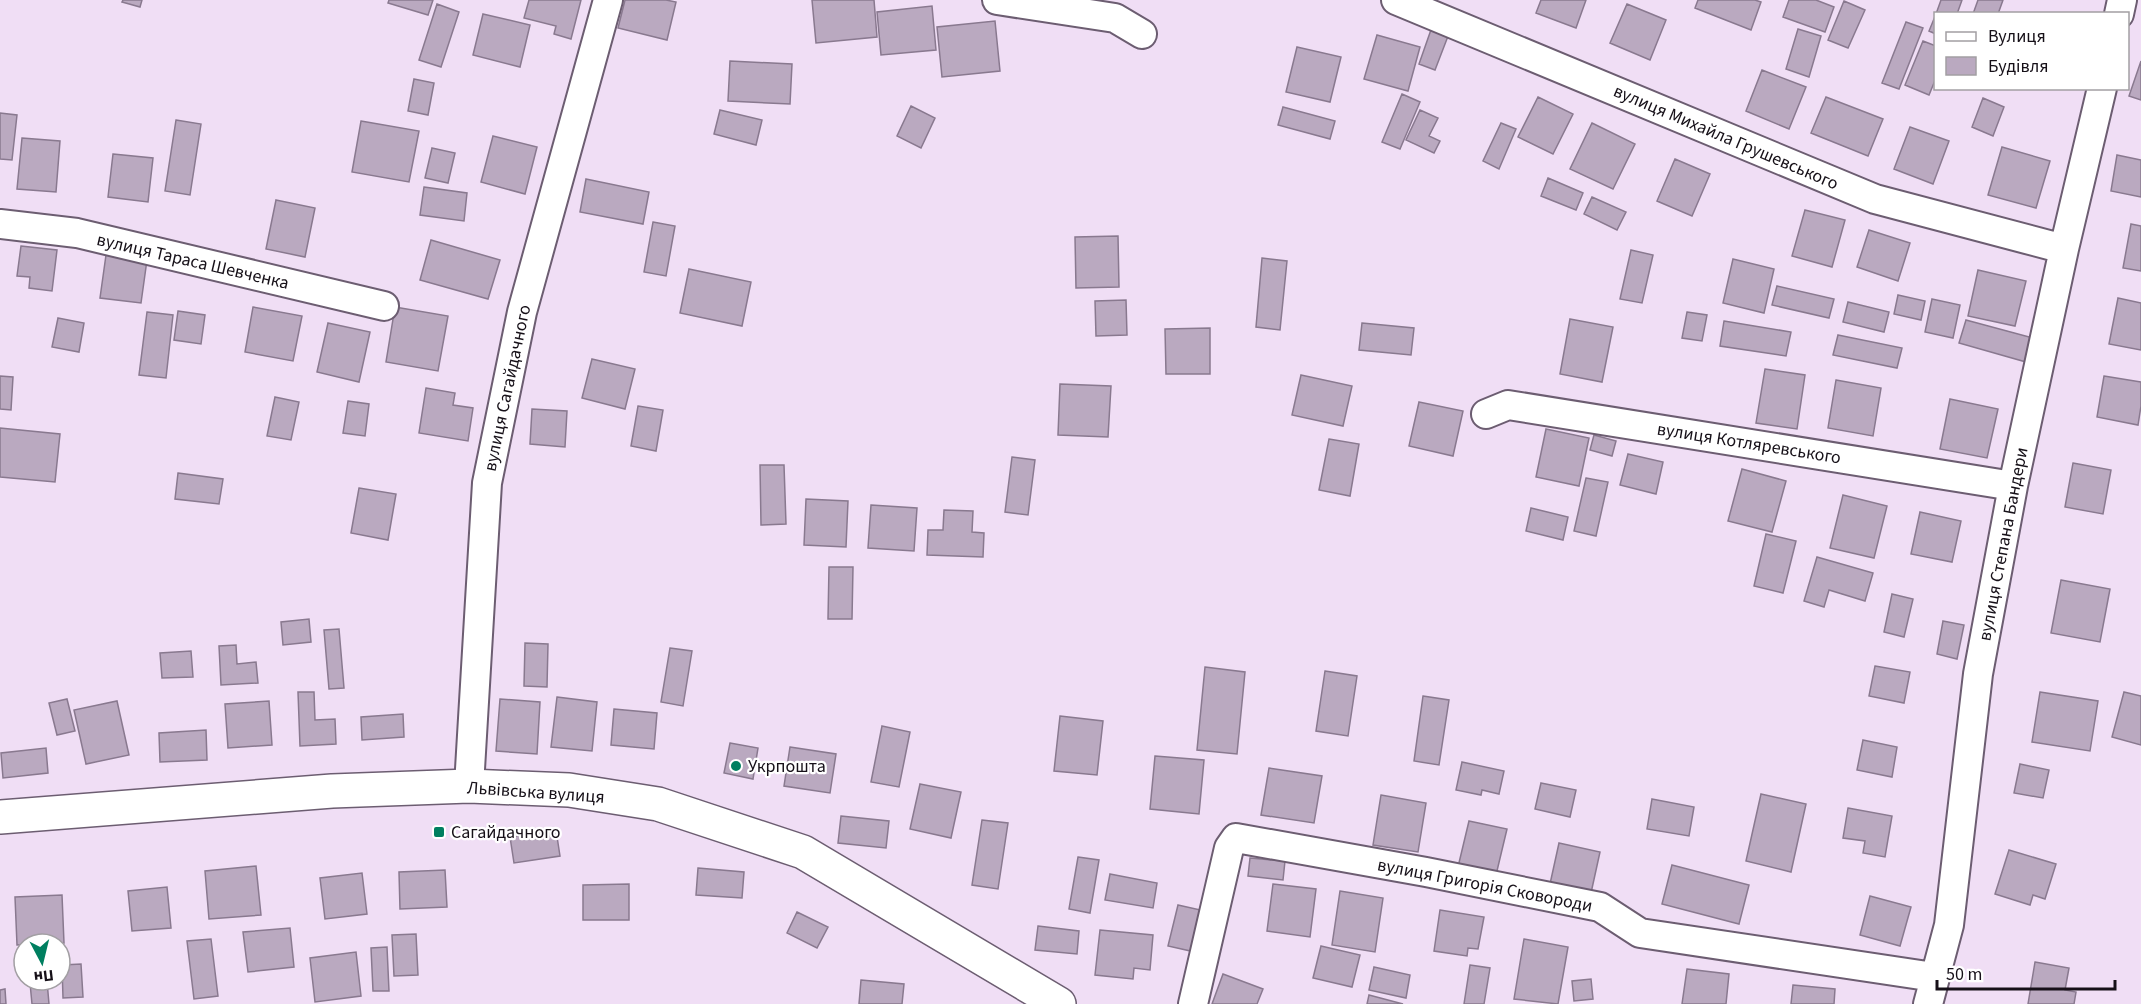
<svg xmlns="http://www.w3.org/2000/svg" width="2141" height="1004" font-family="'Source Sans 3',sans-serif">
  <rect width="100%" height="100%" fill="#f0def5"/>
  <path fill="#baa9c0" stroke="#89798f" stroke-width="1.5" d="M123,0H142L140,7L122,2Z
    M389,0H433L428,15L388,3Z
    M529,0H581L571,39L554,34L556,26L524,18Z
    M625,0H666L676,2L667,40L618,28Z
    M812,0H874L877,37L816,43Z
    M1541,0H1586L1576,28L1536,13Z
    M1698,0H1755L1761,2L1751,30L1695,8Z
    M1789,0H1816L1834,7L1825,32L1783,17Z
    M1941,0H1962L1957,14H1936Z
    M1978,0H2003L1998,14H1973Z
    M1844,1L1865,10L1848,48L1828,40Z
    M437,4L459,12L441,67L419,60Z
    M1627,4L1666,20L1650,60L1610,43Z
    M932,6L936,50L881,55L877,12Z
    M483,14L530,25L520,67L473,55Z
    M1936,14V34L1929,31Z
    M995,21L1000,71L942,77L937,27Z
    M1906,22L1923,28L1899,89L1882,83Z
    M1433,24L1450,31L1435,70L1419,64Z
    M1798,29L1821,36L1809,77L1786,69Z
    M1377,35L1420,47L1408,91L1364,79Z
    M1923,41L1936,46V78L1929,95L1905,85Z
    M1297,47L1341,57L1330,102L1286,92Z
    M730,61L792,64L790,104L728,101Z
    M2141,61V100L2129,96Z
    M1762,70L1806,87L1789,129L1746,111Z
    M414,79L434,83L428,115L408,111Z
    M1402,94L1420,102L1400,149L1382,142Z
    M1538,97L1573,114L1553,154L1518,137Z
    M1826,97L1883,119L1868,156L1811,133Z
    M1983,98L2004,107L1993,136L1972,127Z
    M911,106L935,118L921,148L897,136Z
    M1283,107L1335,121L1330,139L1278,125Z
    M720,110L762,120L756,145L714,134Z
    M1420,110L1438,118L1429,136L1440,141L1434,153L1406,140Z
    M0,113L17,115L12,160L0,159Z
    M176,120L201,124L190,195L165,191Z
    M361,121L419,131L409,182L352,172Z
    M1501,123L1516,129L1499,169L1483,161Z
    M1592,123L1635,144L1613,189L1570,169Z
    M1910,127L1949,141L1933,184L1894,169Z
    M493,136L537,147L525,194L481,182Z
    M22,138L60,141L56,192L17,189Z
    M2002,147L2050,161L2036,208L1988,195Z
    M432,148L455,153L448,183L425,178Z
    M113,154L153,158L148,202L108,197Z
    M2117,155L2141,160V197L2111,191Z
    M1675,159L1710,174L1692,216L1657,201Z
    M1548,178L1583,193L1576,210L1541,196Z
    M586,179L649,192L643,224L580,212Z
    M424,187L467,193L464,221L420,215Z
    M1592,197L1626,212L1617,230L1584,214Z
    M276,200L315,208L305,257L266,249Z
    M1805,210L1845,220L1832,267L1792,256Z
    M653,222L675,226L666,276L644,272Z
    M2131,224L2141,226V271L2123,268Z
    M1869,230L1910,243L1898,281L1857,267Z
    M1118,236L1119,287L1076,288L1075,237Z
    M431,240L500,260L488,299L420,280Z
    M21,246L57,250L52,291L29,288L30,277L17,276Z
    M1631,250L1653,255L1642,303L1620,299Z
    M106,255L147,260L141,303L100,298Z
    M1262,258L1287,261L1280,330L1256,327Z
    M1733,259L1774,269L1764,313L1723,303Z
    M689,269L751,282L742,326L680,313Z
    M1978,270L2026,281L2015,326L1968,316Z
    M1777,286L1834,299L1829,318L1772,305Z
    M1898,295L1925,301L1921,320L1894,314Z
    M2118,298L2141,303V350L2109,344Z
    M1932,299L1960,305L1953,338L1925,332Z
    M1126,300L1127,335L1096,336L1095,301Z
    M1848,302L1889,312L1884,332L1843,322Z
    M253,307L302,316L293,361L245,352Z
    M395,307L448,316L438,371L386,362Z
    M178,311L205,315L201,344L174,340Z
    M147,312L173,315L166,378L139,375Z
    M1687,312L1707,315L1702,341L1682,338Z
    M58,318L84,323L79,352L52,347Z
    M1570,319L1613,327L1602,382L1560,374Z
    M1966,320L2033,338L2026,362L1959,343Z
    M1724,321L1791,332L1786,356L1720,346Z
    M328,323L370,332L359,382L317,372Z
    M1362,323L1414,328L1411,355L1359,350Z
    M1210,328V374H1166L1165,329Z
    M1838,335L1902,348L1897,368L1833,355Z
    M592,359L635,369L625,409L582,398Z
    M1765,369L1805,375L1797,429L1756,423Z
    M1301,375L1352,386L1343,426L1292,415Z
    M0,376L13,377L11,410L0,409Z
    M2104,376L2141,382V406L2138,425L2097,417Z
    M1836,380L1881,388L1873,436L1828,428Z
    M1060,384L1111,386L1108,437L1058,435Z
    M426,388L455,393L453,405L473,408L468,441L419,433Z
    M275,397L299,402L291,440L267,436Z
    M1950,399L1998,409L1987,458L1940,449Z
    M348,401L369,404L365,436L343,433Z
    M1419,402L1463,411L1453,456L1409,446Z
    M638,406L663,410L656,451L631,446Z
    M532,409L567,411L565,447L530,444Z
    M0,428L60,434L55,482L0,477Z
    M1546,429L1589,438L1579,486L1536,477Z
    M1594,435L1616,441L1612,456L1590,450Z
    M1329,439L1359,444L1350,496L1319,490Z
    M1628,454L1663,462L1656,494L1620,485Z
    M1012,457L1035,460L1028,515L1005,512Z
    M2073,463L2111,470L2103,514L2065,507Z
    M760,465H784L786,524L761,525Z
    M1742,469L1786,481L1772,532L1728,521Z
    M178,473L223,479L219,504L175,499Z
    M1586,478L1608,482L1596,536L1574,531Z
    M359,488L396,494L388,540L351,533Z
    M1843,495L1887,506L1874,558L1830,548Z
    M806,499L848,501L846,547L804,545Z
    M871,505L917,508L914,551L868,548Z
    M1531,508L1568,517L1563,540L1526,531Z
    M944,510L973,511L972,532L984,533L983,557L927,555L928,530H943Z
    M1920,512L1961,521L1952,562L1911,554Z
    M1766,534L1796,541L1783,593L1754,586Z
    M1817,557L1873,573L1865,601L1829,590L1824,607L1804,601Z
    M829,567H853L852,619H828Z
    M2061,580L2110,589L2100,642L2051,633Z
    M1892,594L1913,599L1904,637L1884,632Z
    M309,619L311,642L283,645L281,622Z
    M1943,621L1964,625L1957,659L1937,654Z
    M339,629L344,688L329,689L324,630Z
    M525,643L548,644L547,687L524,686Z
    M236,645L237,664L256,662L258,683L221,685L219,646Z
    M670,648L692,651L683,706L661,702Z
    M191,651L193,677L162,678L160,653Z
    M1875,666L1910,672L1904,703L1869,696Z
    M1205,667L1245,672L1237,754L1197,750Z
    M1325,671L1357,676L1348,736L1316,731Z
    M298,692H314L315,720L335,719L336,744L300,746Z
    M2040,692L2098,701L2090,751L2032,742Z
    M2124,692L2141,696V745L2112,737Z
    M1423,696L1449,700L1439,765L1414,761Z
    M557,697L597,702L592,751L551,747Z
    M67,699L75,731L57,735L49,703Z
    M500,699L540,702L537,754L496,751Z
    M117,701L129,755L86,764L74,710Z
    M269,701L272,745L228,748L225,704Z
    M614,709L657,713L654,749L611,745Z
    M403,714L404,737L362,740L361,717Z
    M1060,716L1103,721L1097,775L1054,771Z
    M882,726L910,732L899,787L871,782Z
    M206,730L207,760L160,762L159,733Z
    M1863,740L1897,747L1892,777L1857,770Z
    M730,743L758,748L753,779L724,773Z
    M790,747L836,754L830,793L784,786Z
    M46,748L48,773L3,778L1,753Z
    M1155,756L1204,760L1199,814L1150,809Z
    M1462,762L1504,771L1499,794L1482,790L1481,795L1456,790Z
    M2020,764L2049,770L2043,798L2014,793Z
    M1269,768L1322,776L1314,823L1261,815Z
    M1541,783L1576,790L1570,817L1535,809Z
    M920,784L961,792L951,838L910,829Z
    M1761,794L1806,804L1791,872L1746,861Z
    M1381,795L1426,803L1418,852L1373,845Z
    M1652,799L1694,807L1689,836L1647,829Z
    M1848,808L1892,816L1885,857L1863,853L1865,841L1843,838Z
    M841,816L889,821L886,848L838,843Z
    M982,820L1008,823L998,889L972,885Z
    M1469,821L1507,829L1496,875L1458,867Z
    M556,830L560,856L514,863L510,837Z
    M1559,843L1600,852L1591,893L1550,884Z
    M2009,850L2056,864L2045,899L2033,895L2030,905L1995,894Z
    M1078,857L1099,860L1090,913L1069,909Z
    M1250,858L1285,861L1283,880L1248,876Z
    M1672,865L1749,885L1739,924L1662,904Z
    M256,866L261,915L209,919L205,871Z
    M698,868L744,872L742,898L696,895Z
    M445,870L447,907L400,909L399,872Z
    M362,873L367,914L325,919L320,878Z
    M1110,874L1157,883L1153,908L1105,900Z
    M629,884V920H583V885Z
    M1273,884L1316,889L1310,937L1267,931Z
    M167,887L171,928L132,931L128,891Z
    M1340,891L1383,898L1375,952L1332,945Z
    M62,895L64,943L17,945L15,897Z
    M1870,896L1911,907L1900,946L1860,935Z
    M1178,905L1205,911L1195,952L1168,946Z
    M1440,910L1484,917L1478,949L1468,948L1467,956L1434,951Z
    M797,912L828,927L817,948L787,933Z
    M1038,926L1079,931L1077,954L1035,950Z
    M290,928L294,967L248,972L243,932Z
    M1100,930L1153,935L1150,970L1134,968L1133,979L1095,975Z
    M416,934L418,975L394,976L392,935Z
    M211,939L218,996L194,999L187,941Z
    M1524,939L1568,947L1558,1004L1514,999Z
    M1321,946L1360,955L1352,987L1313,978Z
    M387,947L389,991H373L371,948Z
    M356,952L361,996L315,1002L310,958Z
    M2035,962L2069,968L2065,990L2076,992L2074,1004H2028Z
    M81,964L83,997L63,998L62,965Z
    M1470,965L1490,968L1484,1004H1464Z
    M1374,967L1410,975L1406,998L1369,990Z
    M1687,969L1729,974L1726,1004H1682Z
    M1223,974L1263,989L1257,1004H1212Z
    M1591,979L1593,999L1574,1001L1572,981Z
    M861,980L904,984L902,1004H859Z
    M47,981L49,1004H32L30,983Z
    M1793,985L1835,989L1834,1004H1791Z
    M5,989L6,1004H0V990Z
    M1369,995L1403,1004H1367Z"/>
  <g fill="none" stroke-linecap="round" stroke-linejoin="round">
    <g stroke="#6c5d71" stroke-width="32">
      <path id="street" d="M997,0L1115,18L1142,34
        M1396,0L1875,199L2064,249
        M2119,14L2122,0
        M0,224L77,233L384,306
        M1486,414L1508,405L2013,486
        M469,786L487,483L522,312L608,0
        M1193,1004L1229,848L1236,838L1426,872L1600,907L1640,933L1934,977
        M1928,1004L1949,925L1978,674L2013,486L2064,249L2102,88"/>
    </g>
    <g stroke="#6c5d71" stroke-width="36">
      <path id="secondary" d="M0,817L332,791L469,786L569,790L658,804L803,852L1059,1004"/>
    </g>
    <use href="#street" stroke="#fff" stroke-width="28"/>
    <use href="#secondary" stroke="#fff" stroke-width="33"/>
  </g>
  <g fill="#007f60" stroke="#fff" stroke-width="2">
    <circle cx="736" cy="766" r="6"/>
    <rect x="433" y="826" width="12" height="12" rx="3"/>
  </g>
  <g text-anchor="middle" stroke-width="4.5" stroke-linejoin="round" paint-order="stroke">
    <g font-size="18" fill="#161018" stroke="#fff">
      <text transform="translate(1726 137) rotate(23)" y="6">вулиця Михайла Грушевського</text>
      <text transform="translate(193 261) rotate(13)" y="6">вулиця Тараса Шевченка</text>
      <text transform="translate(507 388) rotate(-78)" y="6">вулиця Сагайдачного</text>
      <text transform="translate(1749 443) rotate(9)" y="6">вулиця Котляревського</text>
      <text transform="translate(2003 544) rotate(-79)" y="6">вулиця Степана Бандери</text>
      <text transform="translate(536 792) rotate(4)" y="6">Львівська вулиця</text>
      <text transform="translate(1485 885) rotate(11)" y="6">вулиця Григорія Сковороди</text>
    </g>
    <g font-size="18" fill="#161018" stroke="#fff" text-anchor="start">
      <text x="748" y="772">Укрпошта</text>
      <text x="451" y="838">Сагайдачного</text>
    </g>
  </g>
  <rect x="1934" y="12" width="195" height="78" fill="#ffffff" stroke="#a29fa3" stroke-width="1.5"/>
  <rect x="1946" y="32" width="30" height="9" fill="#ffffff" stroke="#a29fa3" stroke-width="1.5"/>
  <text x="1988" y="42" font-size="18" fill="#161018">Вулиця</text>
  <rect x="1946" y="57" width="30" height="18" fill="#baa9c0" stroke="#a29fa3" stroke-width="1.5"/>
  <text x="1988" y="72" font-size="18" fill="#161018">Будівля</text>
  <g transform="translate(42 962) rotate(173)"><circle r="28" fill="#ffffff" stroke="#a29fa3" stroke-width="1.5"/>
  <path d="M0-4.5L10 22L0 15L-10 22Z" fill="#007f60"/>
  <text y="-9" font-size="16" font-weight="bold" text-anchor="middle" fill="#161018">Пн</text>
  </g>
  <path d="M1937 980v9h178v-9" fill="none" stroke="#161018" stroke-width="3"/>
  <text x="1946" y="980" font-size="18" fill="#161018" stroke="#ffffff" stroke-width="4.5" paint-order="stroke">50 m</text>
</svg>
